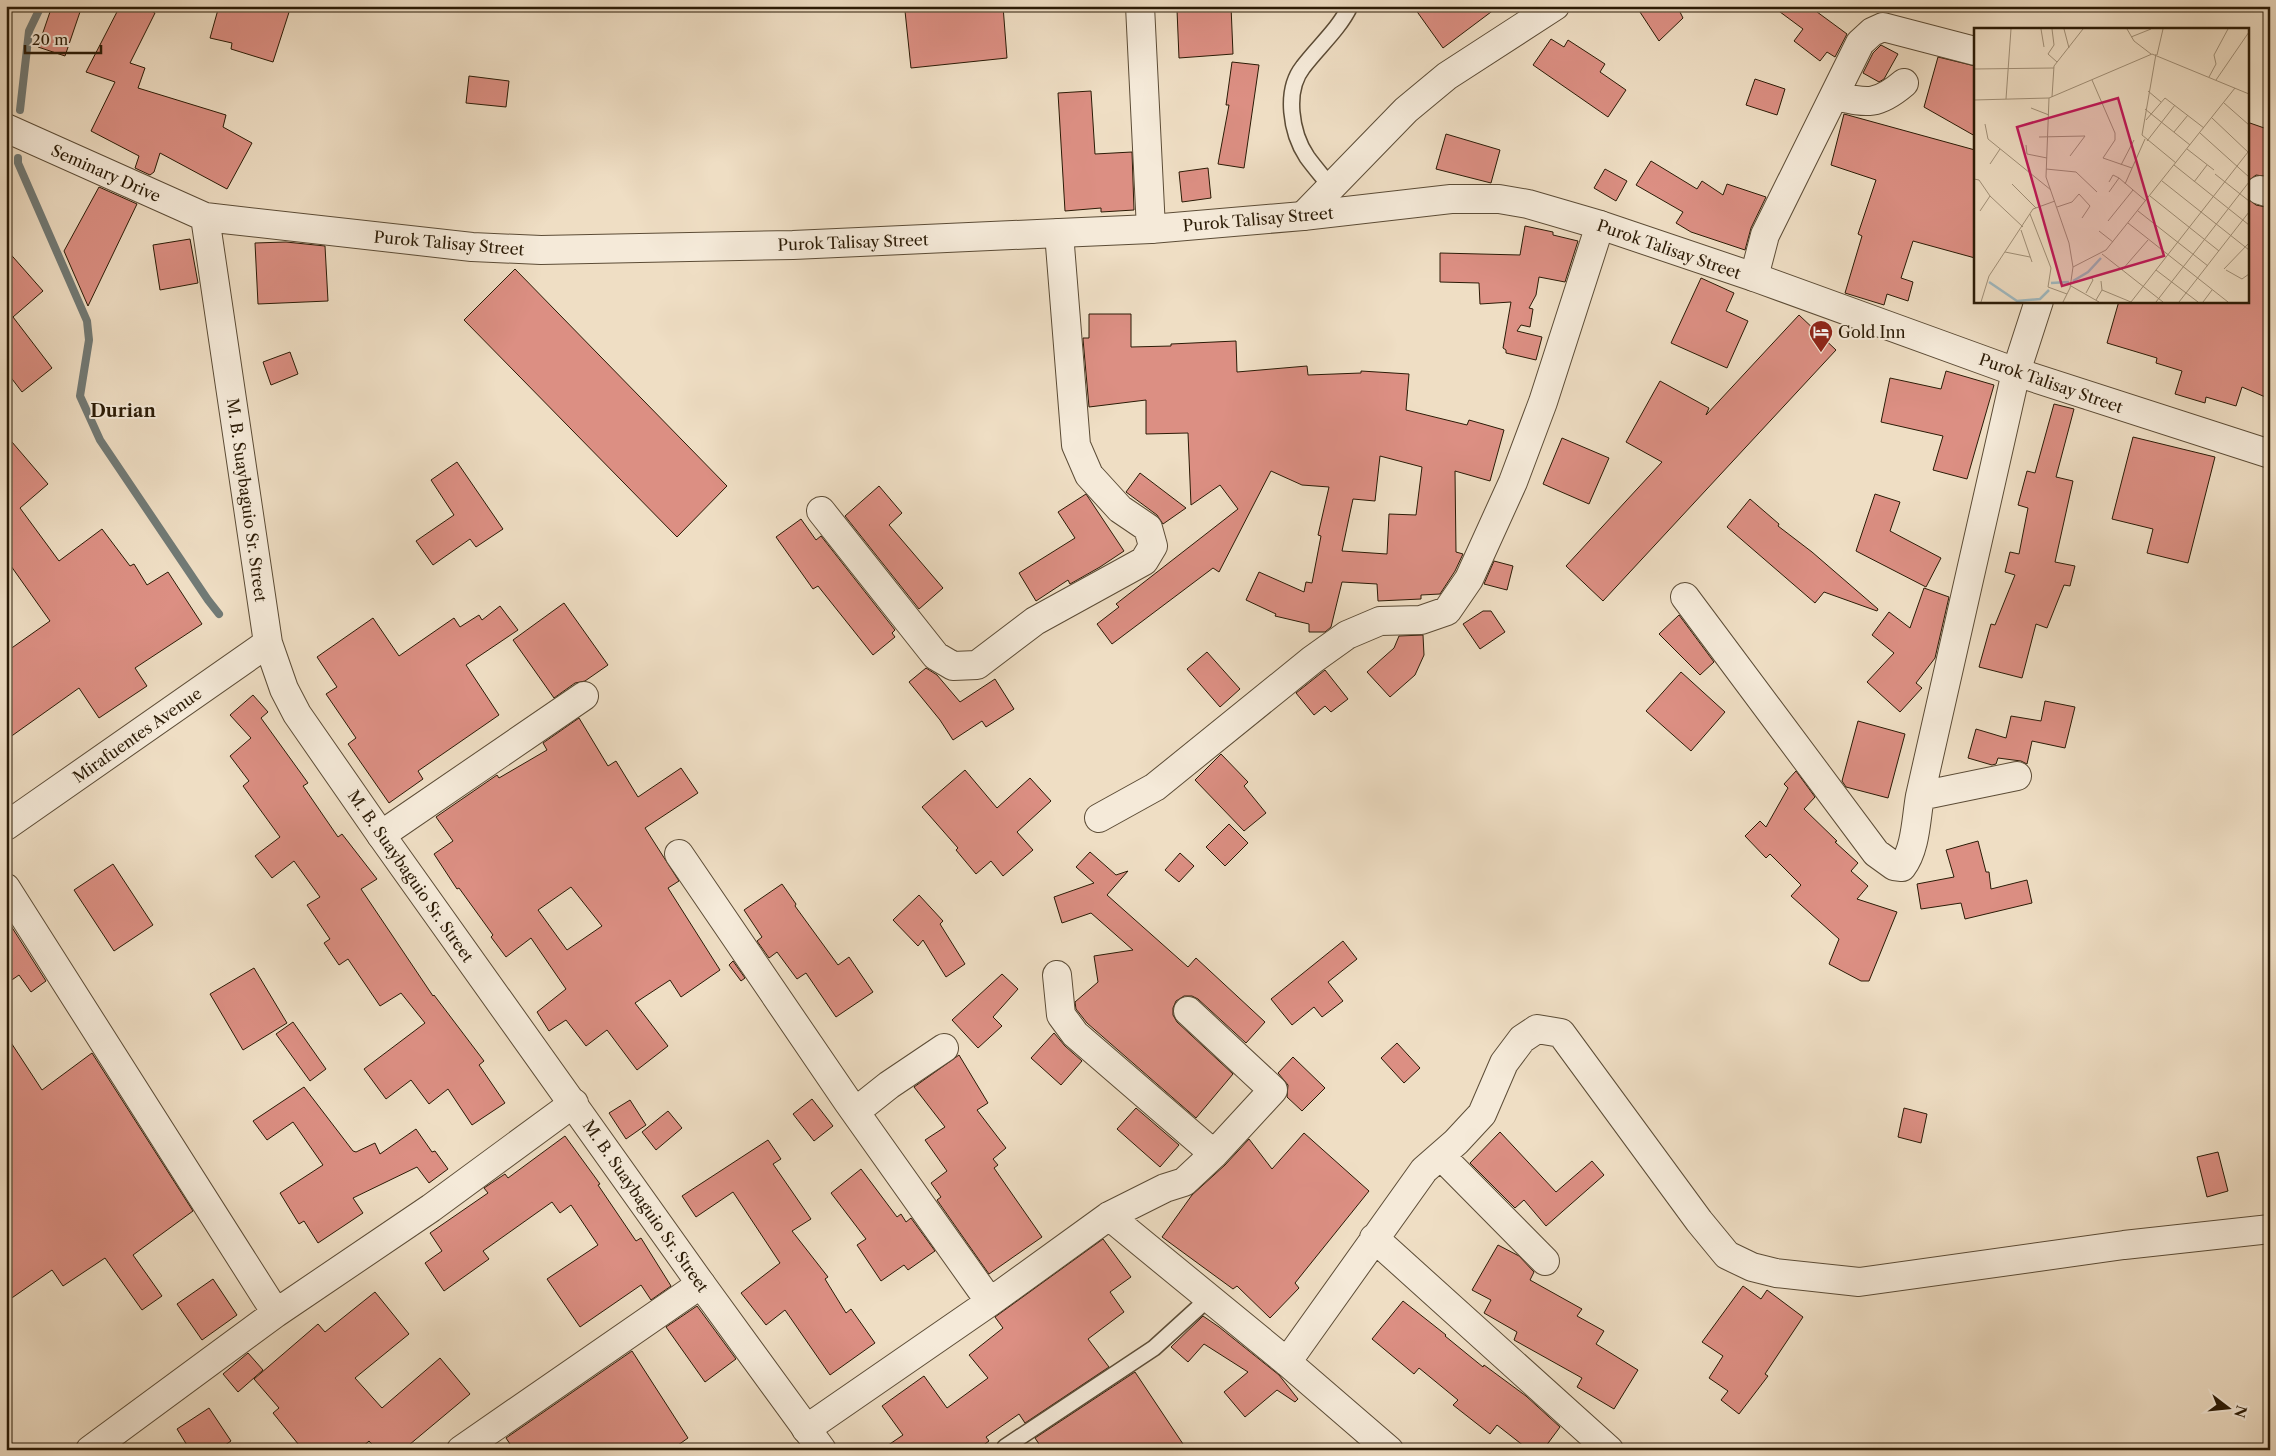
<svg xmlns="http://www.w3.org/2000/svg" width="2276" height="1456" font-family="'Libre Caslon Text',serif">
  <rect width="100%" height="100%" fill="#efdec4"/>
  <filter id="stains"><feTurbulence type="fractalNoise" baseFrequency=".004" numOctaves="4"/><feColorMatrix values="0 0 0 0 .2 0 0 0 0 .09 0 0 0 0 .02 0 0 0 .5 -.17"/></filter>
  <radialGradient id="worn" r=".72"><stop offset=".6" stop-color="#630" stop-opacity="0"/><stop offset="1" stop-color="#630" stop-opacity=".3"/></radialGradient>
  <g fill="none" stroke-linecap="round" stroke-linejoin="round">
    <path stroke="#717a76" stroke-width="8" d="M20,110L29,31L41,6
      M18,158V163L87,321L89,340L80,396L100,440L208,600L219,614"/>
  </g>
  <path fill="#dc8f83" stroke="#2b1b06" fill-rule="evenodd" d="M52,6H82L65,56L38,47Z
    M120,6H142L155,13L130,63L145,68L138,88L226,115L223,127L252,143L227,189L160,153L154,172L150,175L135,168L139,156L91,131L115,82L86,72Z
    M219,6H291L273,62L231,49L232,43L210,38Z
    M949,6H1003L1007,58L911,68L905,11Z
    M1195,6H1231L1233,54L1179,58L1177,10L1195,9Z
    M1413,6H1499L1443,48Z
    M1636,6H1677L1683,18L1659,41Z
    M1772,6H1809L1847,34L1835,57L1827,52L1820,61L1794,41L1803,29Z
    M1551,39L1564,47L1568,40L1605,64L1600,72L1626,90L1608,117L1533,65Z
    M1881,45L1898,54L1884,79L1879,82L1863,73L1873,53Z
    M1938,57L1975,66V136L1924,107Z
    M1232,62L1259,65L1244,168L1218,164L1229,105H1226Z
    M469,76L509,81L506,107L466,103Z
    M1755,79L1785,89L1777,115L1746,105Z
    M1091,91L1095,154L1132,152L1134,210L1101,212V208L1065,211L1058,93Z
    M1844,114L1975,150V258L1913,241L1901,278L1913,282L1908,301L1887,294L1884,305L1845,293L1862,236L1858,234L1876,180L1831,165Z
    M2247,122L2270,130V177L2256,175L2247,182Z
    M1446,134L1500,150L1491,183L1436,169Z
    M1651,161L1697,189L1702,181L1723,195L1727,184L1766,197L1751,228L1745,250L1691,232L1676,223L1683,212L1636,185Z
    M1208,168L1211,198L1182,202L1179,172Z
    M1605,169L1627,181L1616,201L1594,188Z
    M99,187L137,204L88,306L64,251Z
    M2247,198L2256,205L2270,208V399L2242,387L2236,406L2206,397L2205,403L2175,394L2182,371L2156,363L2157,358L2107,343L2119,301H2247Z
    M1525,226L1553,232V235L1578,241L1565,282L1539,277L1536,295L1529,308L1533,309L1530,327L1521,325L1517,331L1542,337L1536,360L1506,353V350L1503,348L1511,302L1480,304L1479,283L1440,282V253L1520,255Z
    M190,239L198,283L160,290L153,245Z
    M286,242L325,246L328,301L258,304L255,243Z
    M6,249L43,291L13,317L52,368L22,392L6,371Z
    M515,269L727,486L677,537L464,320Z
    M1701,278L1734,293L1726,311L1748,321L1727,368L1671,343Z
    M1089,314H1131V347L1171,346V344L1236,341L1237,372L1307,366L1308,375L1361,373V371L1409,374L1406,410L1467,425L1469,420L1504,430L1490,481L1455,471L1456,552L1463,554L1455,571L1440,594L1421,595V599L1378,601L1377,584L1342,582L1331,627L1325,632H1309V624L1275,616L1276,614L1246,600L1259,572L1304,592L1306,582L1312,583L1321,536L1318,535L1329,487L1302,485L1271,471L1219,572L1213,568L1112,644L1097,624L1119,607L1116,604L1238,509L1220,485L1191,505L1188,433L1146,434V400L1089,407L1083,339V338H1089ZM1380,456L1422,467L1416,515L1389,514L1387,554L1342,551L1353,499L1375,501Z
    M1799,315L1836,350L1603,601L1566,566L1662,462L1626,442L1660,381L1709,408L1706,415Z
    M290,352L298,374L271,385L263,362Z
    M1946,371L1994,385L1967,479L1933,470L1943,436L1881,422L1890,378L1941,389Z
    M2054,404L2074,409L2056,477L2073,481L2055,562L2075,566L2070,586L2064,585L2047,628L2036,624L2022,678L1979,667L1991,624L1995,625L2015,575L2005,572L2010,552L2019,554L2028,508L2018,505L2027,471L2035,473Z
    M6,435L48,484L20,508L59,561L102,529L130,566L134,564L147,585L168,572L202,624L135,668L147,686L99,718L79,688L6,740V652L50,621L6,559Z
    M2133,437L2215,457L2188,563L2147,553L2153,529L2112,519Z
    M1562,438L1609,458L1589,504L1543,484Z
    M457,462L503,529L476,547L470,539L433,565L416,541L454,515L431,480Z
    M1140,473L1186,508L1163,524L1157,515L1126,492Z
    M879,486L902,513L889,525L943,588L919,609L845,516Z
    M1086,494L1124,551L1100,567L1070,584L1068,580L1036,601L1019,573L1075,538L1058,512Z
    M1875,494L1900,502L1890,531L1941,558L1926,587L1856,551Z
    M1750,499L1779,524L1778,526L1812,552L1878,609L1877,611L1824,592L1815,603L1727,527Z
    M801,519L816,540L821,536L895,630L892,633L895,637L873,655L818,586L813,589L776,537Z
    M1494,561L1513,566L1507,590L1484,584Z
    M1924,588L1949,597L1935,658L1916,683L1922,688L1900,712L1867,682L1894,653L1872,635L1889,612L1910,628Z
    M564,603L608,665L585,681L575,683L554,698L513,640Z
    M500,606L518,630L466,665L499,715L418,771L423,779L389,803L348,744L356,738L326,694L337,687L317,657L373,618L399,656L454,618L460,627L479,615L482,620Z
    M1483,611H1491L1505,632L1480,649L1463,624Z
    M1679,615L1714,662L1700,675L1659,634Z
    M1423,635L1424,655L1415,675L1390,697L1367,672L1394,648L1399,636Z
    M1207,652L1240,689L1220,707L1187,669Z
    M926,668L937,675L960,702L995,679L1014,709L986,727L982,721L953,740L940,720L909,682Z
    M1325,670L1348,699L1331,712L1325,706L1314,715L1296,693Z
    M1681,672L1725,712L1691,751L1646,711Z
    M253,695L268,712L261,718L308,783L303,786L338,837L342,834L377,879L361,889L433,996L434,995L484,1061L479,1065L505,1103L472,1125L448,1089L429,1104L411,1080L386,1099L364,1069L425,1023L401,993L380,1006L348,959L339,965L324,943L330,939L307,905L320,897L294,861L272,878L255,856L280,837L243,786L249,781L230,756L251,738L230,715Z
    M2045,701L2075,707L2065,748L2032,741L2027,764L2021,761L1998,758L1996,764L1992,765L1968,758L1976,729L2006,738L2011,716L2041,721Z
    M579,718L608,766L616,761L638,797L681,768L698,793L645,828L679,881L668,888L720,970L681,997L670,980L635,1003L668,1046L637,1070L607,1030L586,1046L566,1020L549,1031L537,1012L566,989L531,938L506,957L491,937L493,935L459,888L457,889L434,854L453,841L436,817L497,775L499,778L547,750L543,743ZM571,887L602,926L567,950L538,910Z
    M1858,721L1905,734L1888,798L1846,787L1842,781Z
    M1221,754L1248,782L1244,786L1266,813L1244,831L1195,780Z
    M965,770L997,808L1030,778L1051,801L1017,832L1033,850L1003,876L991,861L976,874L956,850L958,848L922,807Z
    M1796,771L1815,797L1804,809L1837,841L1835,842L1858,863L1851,871L1868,886L1857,899L1897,912L1869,981H1861L1829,964L1839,939L1791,896L1801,885L1770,854L1766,858L1745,836L1760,821L1766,827L1788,788L1784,784Z
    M1229,824L1248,843L1225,866L1206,847Z
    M1978,841L1986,872H1989L1991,889L2027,880L2032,903L1965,919L1961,903L1921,909L1917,884L1954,877L1946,850Z
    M1090,852L1116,875L1128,871L1107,895L1188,967L1196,958L1265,1022L1246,1043L1198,999L1192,996H1184L1176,1001L1173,1008V1015L1177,1022L1233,1074L1196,1118L1087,1023L1076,1009L1075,1002L1098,982L1094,956L1133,950L1091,913L1062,923L1054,897L1094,883L1076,867Z
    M1180,853L1194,866L1179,882L1165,870Z
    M113,864L153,925L114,951L74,890Z
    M782,884L796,904L795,906L838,965L849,957L873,992L836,1017L806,973L797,979L777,952L769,958L757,941L762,937L744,910Z
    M919,895L943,921L940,924L965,964L946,977L923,940L918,946L893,920Z
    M6,918L46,981L31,992L19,975L6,984Z
    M1343,941L1357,959L1328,982L1343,1001L1322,1017L1314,1007L1292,1025L1271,999Z
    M733,961L745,978L741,981L729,965Z
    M254,968L287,1023L243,1050L210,994Z
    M1002,974L1018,989L993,1017L1002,1026L978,1048L952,1020Z
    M293,1022L326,1069L310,1081L276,1034Z
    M1054,1033L1065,1046L1082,1061L1061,1085L1031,1058Z
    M6,1035L42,1090L92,1053L193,1211L133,1255L162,1296L142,1310L105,1258L63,1286L52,1270L6,1302Z
    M1397,1043L1420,1068L1404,1083L1381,1058Z
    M959,1055L988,1103L977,1110L1006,1148L993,1159L998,1165L994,1168L1042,1237L989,1274L937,1200L941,1197L931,1183L947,1171L925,1140L945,1127L914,1087Z
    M1293,1057L1325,1088L1302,1111L1287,1097L1288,1085L1278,1073Z
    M304,1087L353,1151L356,1152L375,1143L380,1154L416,1129L432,1152L435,1151L448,1169L429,1183L417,1167L353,1198L363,1213L318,1243L304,1221L299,1224L280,1193L323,1165L293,1122L267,1140L253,1121Z
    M812,1099L833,1126L814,1141L793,1114Z
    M630,1100L646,1125L626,1139L609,1113Z
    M1136,1108L1179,1145L1160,1167L1117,1129Z
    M1904,1108L1927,1114L1921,1143L1898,1137Z
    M668,1111L682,1128L656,1150L642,1132Z
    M1500,1132L1556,1192L1592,1161L1604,1175L1546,1226L1524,1200L1515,1208L1470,1163Z
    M1304,1133L1369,1191L1295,1283L1299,1288L1270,1318L1237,1286L1233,1289L1162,1237L1192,1195L1225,1165L1249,1139L1272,1169Z
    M565,1136L600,1184L598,1185L636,1241L641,1238L671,1286L651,1300L641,1285L580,1327L547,1279L598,1245L571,1205L560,1213L552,1202L483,1251L489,1259L444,1291L425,1263L442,1251L430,1233L488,1193L484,1188L505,1174L508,1178Z
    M768,1140L781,1159L773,1164L811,1219L792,1231L828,1277L825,1279L846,1313L851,1309L875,1343L830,1375L785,1310L766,1325L741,1293L780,1263L733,1192L696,1217L682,1196Z
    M2218,1152L2228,1191L2207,1197L2197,1157Z
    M861,1169L897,1217L901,1214L906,1222L911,1218L935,1251L908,1270L904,1265L881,1281L857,1245L866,1239L831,1193Z
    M1103,1239L1131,1277L1110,1292L1124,1312L1088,1339L1109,1367L1025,1423L1019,1414L986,1437L989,1441L977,1450H881L903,1435L882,1406L924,1376L947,1408L988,1378L969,1355L1003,1328L995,1317Z
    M1498,1245L1519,1256L1534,1272L1530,1280L1582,1309L1577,1316L1604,1331L1596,1344L1638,1370L1614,1409L1577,1387L1582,1378L1514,1340L1517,1332L1484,1313L1491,1300L1472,1290Z
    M213,1279L237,1315L202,1340L177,1304Z
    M1743,1286L1761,1299L1767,1290L1803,1317L1765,1374L1768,1376L1739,1414L1721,1400L1728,1391L1709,1378L1723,1356L1702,1342Z
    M375,1292L409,1334L355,1378L382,1408L440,1358L470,1394L403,1450H377L369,1441L359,1450H303L273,1413L279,1408L254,1379L318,1324L325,1332Z
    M1403,1301L1446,1335L1445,1336L1483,1367L1484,1365L1526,1396L1560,1427L1543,1450H1529L1497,1425L1490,1434L1453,1405L1458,1400L1419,1368L1414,1374L1372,1339Z
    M697,1306L736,1359L705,1382L666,1327Z
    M1203,1316L1219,1327L1279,1375L1298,1399L1295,1402L1277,1390L1245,1417L1224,1392L1248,1372L1204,1344L1188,1362L1171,1347Z
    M632,1351L688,1438L671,1450H514L506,1438Z
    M248,1353L263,1370L238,1392L223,1374Z
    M1135,1372L1187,1450H1043L1035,1438Z
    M209,1408L231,1441L218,1450H190L177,1429Z"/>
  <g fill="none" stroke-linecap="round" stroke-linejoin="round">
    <g stroke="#5c4c36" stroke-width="18">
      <path id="service" d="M1331,187C1323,177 1315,168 1307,157C1291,133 1284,91 1303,67C1318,47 1339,29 1350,6
        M1005,1447L1154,1348L1209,1298"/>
    </g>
    <g stroke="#5c4c36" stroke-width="30">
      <path id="minor" d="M1140,6L1151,229
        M1835,96C1867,103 1877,106 1904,83
        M2260,190L2270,193
        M1303,216L1406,110L1447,76L1555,6
        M1754,277L1765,235L1860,43L1872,32L1883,27L1975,51
        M821,511L936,656L953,666L977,665L1035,621L1144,561L1153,546L1148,528L1120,509L1089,475L1076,445L1059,233
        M1685,597L1876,853L1894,866L1902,867C1916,849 1916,818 1920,796L2016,372L2039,301
        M1920,796L2017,776
        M1099,818L1155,787L1312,660L1347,635L1380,621L1421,620L1447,611L1469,579L1513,482L1543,402L1600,225
        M381,835L584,696
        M679,854L848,1102L990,1302
        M6,888L276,1313
        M1057,975L1061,1015L1075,1034L1214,1154
        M855,1112L889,1085L944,1048
        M1441,1156L1545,1261
        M1109,1216L1287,1362L1389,1450
        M1374,1238L1609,1450
        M1287,1362L1424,1170L1456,1142L1482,1114L1504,1063L1522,1039L1537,1029L1561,1033L1699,1221L1727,1255L1752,1267L1776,1273L1859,1282L2124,1245L2270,1229
        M806,1429L990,1302L1109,1216L1165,1188L1184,1182L1214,1154L1273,1090L1188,1011
        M90,1450L276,1313L431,1208L574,1103
        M461,1450L701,1284"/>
    </g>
    <g stroke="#5c4c36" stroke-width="30">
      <path id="tertiary" d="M6,128L205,217L472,247L541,250L793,245L1059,233L1151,229L1303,216L1451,199H1499L1528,204L1600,225L1754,277L2016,372L2270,454
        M205,217L268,643L284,689L297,714L381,835L701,1284L822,1450
        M6,826L268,643"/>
    </g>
    <use href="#service" stroke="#f5ead9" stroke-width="15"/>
    <use href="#minor" stroke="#f5ead9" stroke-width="28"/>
    <use href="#tertiary" stroke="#f5ead9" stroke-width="28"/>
  </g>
  <defs>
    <g id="hotel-pin" transform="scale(1.25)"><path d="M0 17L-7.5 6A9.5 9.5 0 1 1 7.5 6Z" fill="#8f2418" stroke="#f5ead9"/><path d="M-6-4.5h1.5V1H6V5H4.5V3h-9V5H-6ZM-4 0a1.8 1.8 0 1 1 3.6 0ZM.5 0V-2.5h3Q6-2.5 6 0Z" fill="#fff"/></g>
  </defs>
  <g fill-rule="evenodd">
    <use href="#hotel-pin" x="1821" y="332"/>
  </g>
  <g text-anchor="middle" stroke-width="4" stroke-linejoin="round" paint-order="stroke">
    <g font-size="16" fill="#2b1b06" stroke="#f5ead9">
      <text transform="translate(106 173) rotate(24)" y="6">Seminary Drive</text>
      <text transform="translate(1258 219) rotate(-5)" y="6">Purok Talisay Street</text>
      <text transform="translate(853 242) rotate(-2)" y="6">Purok Talisay Street</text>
      <text transform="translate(449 243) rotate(5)" y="6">Purok Talisay Street</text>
      <text transform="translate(1669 249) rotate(19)" y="6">Purok Talisay Street</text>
      <text transform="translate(2051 383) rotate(19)" y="6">Purok Talisay Street</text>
      <text transform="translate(247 500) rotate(82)" y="6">M. B. Suaybaguio Sr. Street</text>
      <text transform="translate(137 735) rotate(-35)" y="6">Mirafuentes Avenue</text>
      <text transform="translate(411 876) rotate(55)" y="6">M. B. Suaybaguio Sr. Street</text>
      <text transform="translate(646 1206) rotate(55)" y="6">M. B. Suaybaguio Sr. Street</text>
    </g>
    <g font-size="16" fill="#2b1b06" stroke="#f5ead9" text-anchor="start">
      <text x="1838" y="338">Gold Inn</text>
    </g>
    <g font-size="18" font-weight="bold" fill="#2b1b06" stroke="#f5ead9">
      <text x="123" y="417">Durian</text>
    </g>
  </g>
  <g transform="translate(1974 28)">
    <rect width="275" height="275" fill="#efdec4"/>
    <path fill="none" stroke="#a0b9c0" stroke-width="2.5" d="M99,253L114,244L127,230M15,254L43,273L66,271L75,262M77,255L95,254"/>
    <path fill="none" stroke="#a19078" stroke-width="1" d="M67,1L70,19M78,1L80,17L74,26L83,34M90,1L95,20M153,1L160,13L177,26M157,9L177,1M182,26L168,107L202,135M183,27L189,1M0,41L80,40M235,49L242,36L240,27L254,1M118,52L141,105V112L129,130L158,140M242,52L275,4M174,63L187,74M78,69L80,38L109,1M75,70L72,149L95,215L99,239L96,260L89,274M32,71L37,1M0,72L75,70L178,26L275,66M250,75L275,97M57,80L75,87M171,81L216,117M238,90L275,125M172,92L191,70L230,100M11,96L14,111L77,162M200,104L214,87M226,105L275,149M65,109L111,108L96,128M173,113L201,77M52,117L53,126L73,130M213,121L240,142M16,136L26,121M147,137L160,112M200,137L275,197M72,141L102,144L123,164M241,146L275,173M0,151L5,152L16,168L49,199M188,153L275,222M135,154L139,147L145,150L172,173M220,154L233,137M38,156L62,180M151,156L171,111M135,164L145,150M176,168L245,223M83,179L98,174L105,166L116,178L108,190M6,183L16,168M164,183L234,238M56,186L77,240L74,259L93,266M134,193L159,162M154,195L254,274M47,202L58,234M125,203L139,214M31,224L56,229M128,226L189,274M99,239L132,222L261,60M250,241L275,215M148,242L174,212M182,242L224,274M252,242L268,251L275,246M97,258L125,274M128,262L157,274M112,265L119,252L117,249M122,272L128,262L127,253M7,274L15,248L59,181L81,173M157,274L274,124M182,274L275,154M205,274L275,184M229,274L238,262"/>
    <path fill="#c2185b" fill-opacity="0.15" stroke="#c2185b" stroke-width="2.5" d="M144,70L190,228L88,258L43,99Z"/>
    <rect width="275" height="275" fill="none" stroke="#2b1b06" stroke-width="2.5"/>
  </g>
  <rect width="2276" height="1456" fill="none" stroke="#efdec4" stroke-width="25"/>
  <rect x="8" y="8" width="2261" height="1441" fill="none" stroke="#2b1b06" stroke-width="2.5"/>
  <rect x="12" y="12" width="2251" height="1431" fill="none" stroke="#2b1b06"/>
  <g transform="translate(2228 1408) rotate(106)" stroke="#f5ead9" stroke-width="4" paint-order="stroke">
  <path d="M0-4L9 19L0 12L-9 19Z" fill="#2b1b06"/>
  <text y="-8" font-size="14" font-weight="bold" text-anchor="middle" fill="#2b1b06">N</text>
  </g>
  <path d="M25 45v8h76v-8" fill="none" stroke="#2b1b06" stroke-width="2.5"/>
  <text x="32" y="45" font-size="15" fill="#2b1b06" stroke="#f5ead9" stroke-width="4" paint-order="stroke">20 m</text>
  <rect width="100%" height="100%" filter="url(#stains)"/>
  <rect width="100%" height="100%" fill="url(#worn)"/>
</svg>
